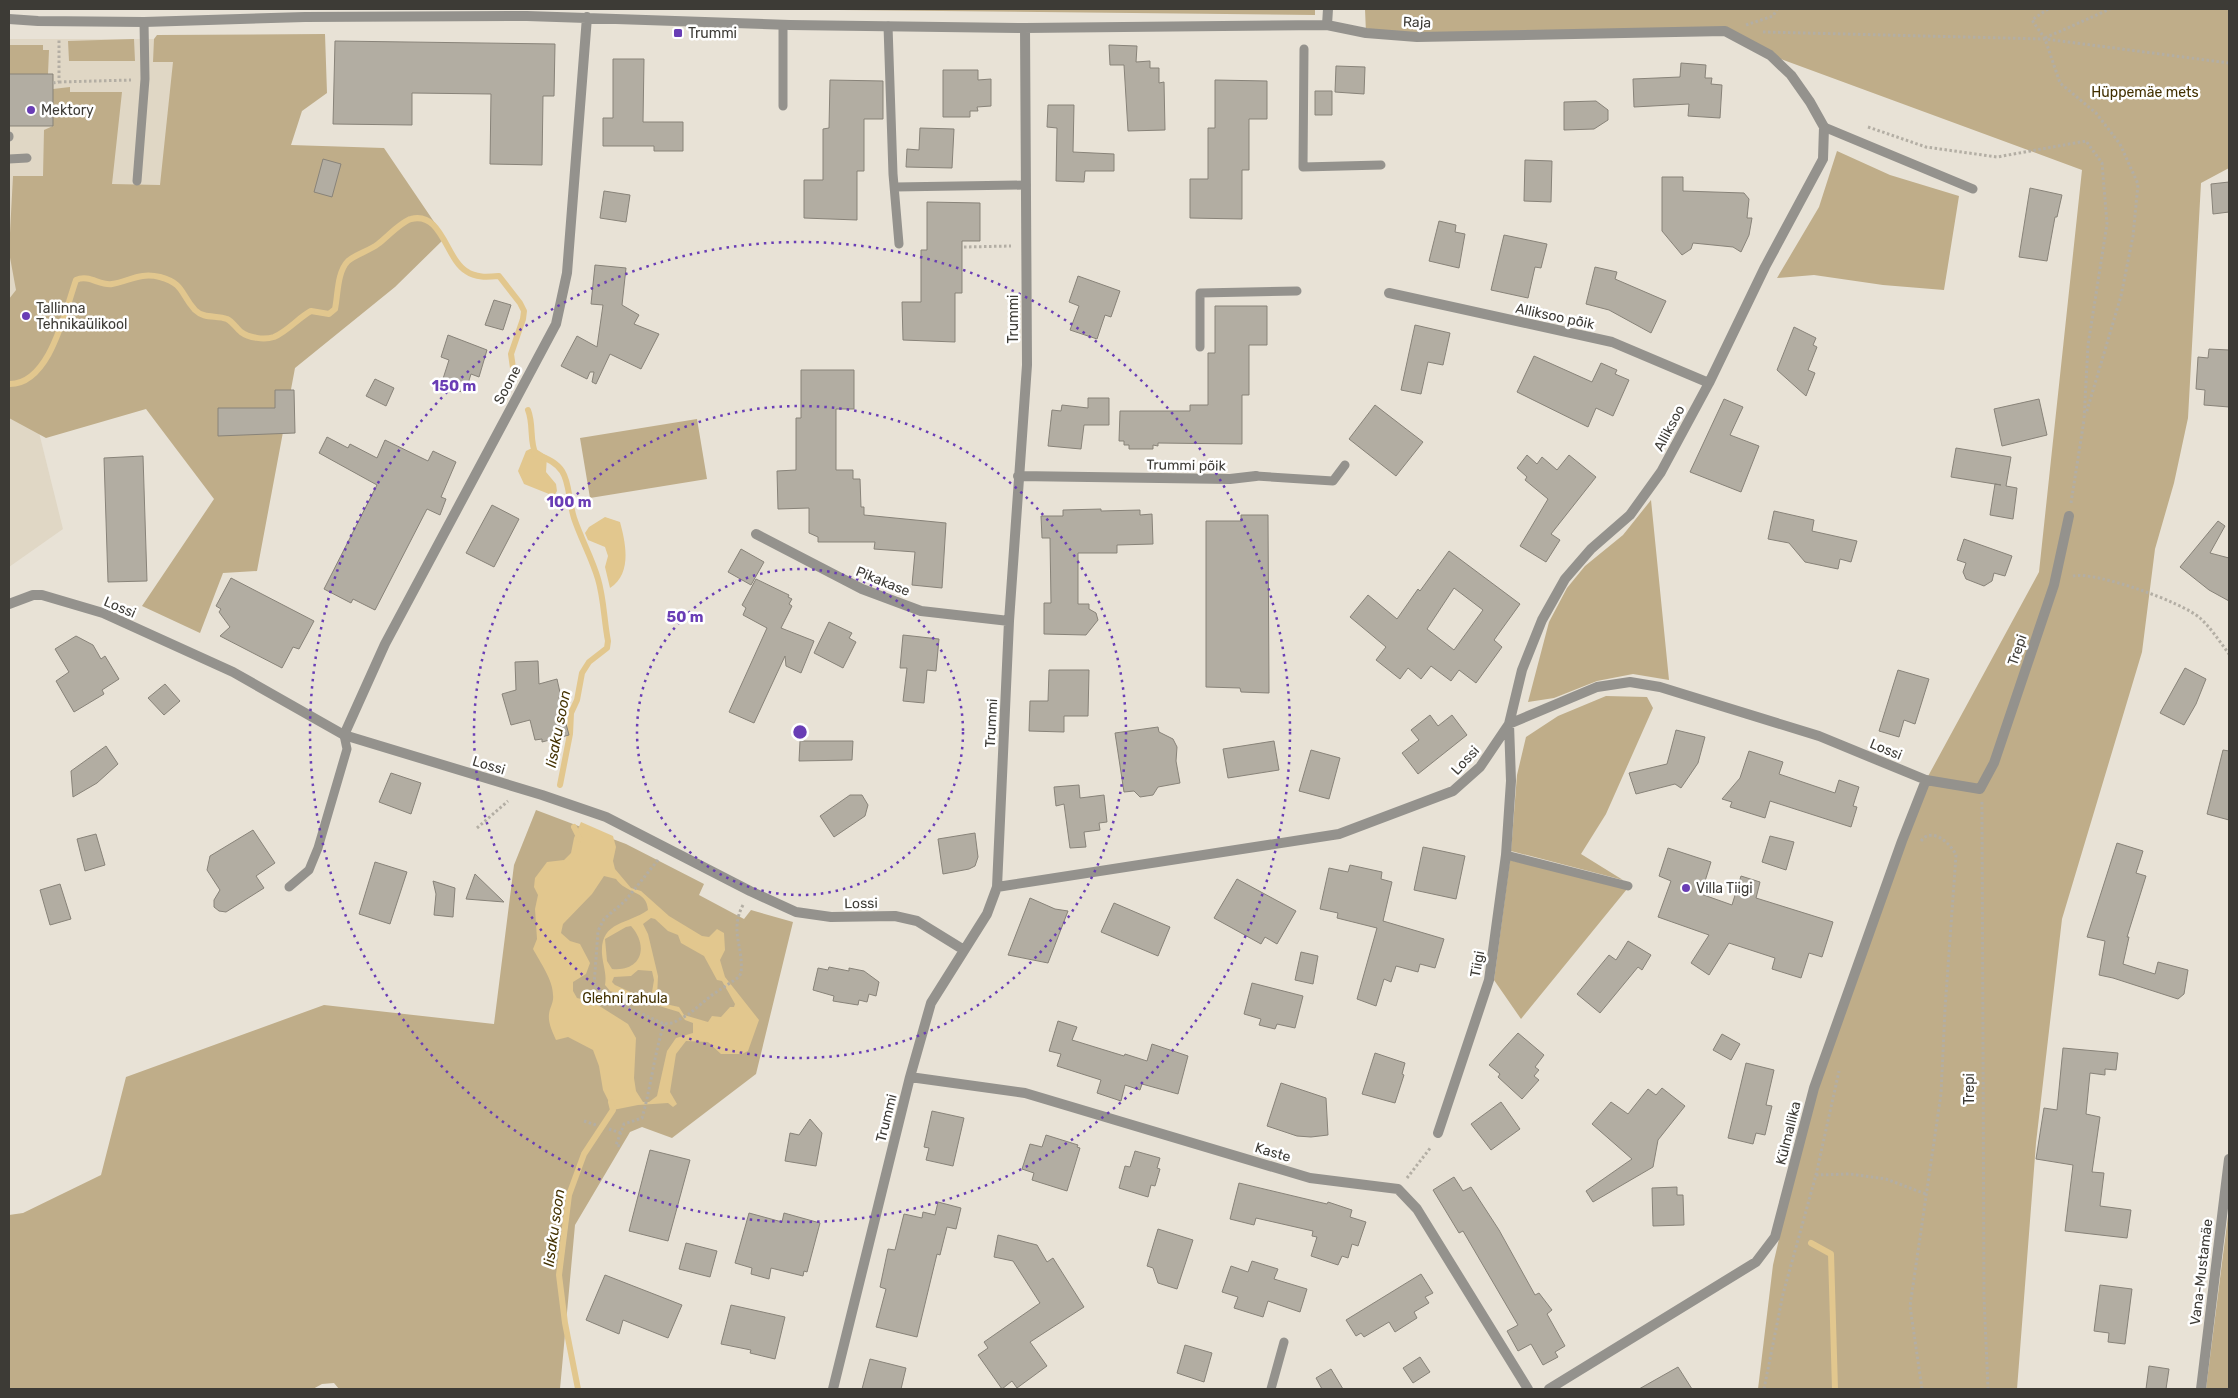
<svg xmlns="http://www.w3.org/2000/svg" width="2238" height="1398" font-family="Rubik,sans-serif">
  <rect width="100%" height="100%" fill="#e8e2d6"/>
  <path fill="#e0d7c5" d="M9,39H162L176,62L163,191L18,348L63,529L9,567Z"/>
  <path fill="#bfad89" d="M747,9H1315V15Z
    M1365,9H2229V168L2201,183L2188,418L2174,483L2155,549L2142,652L2062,919L2036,1143L2017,1389H1758L1773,1265L1814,1088L1926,780L2039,572L2082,170L1770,55L1725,31L1366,33Z
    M325,34L327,93L302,111L291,145L384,148L445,238L395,287L295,368L257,571L223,573L200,633L142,606L214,499L146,409L46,438L9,418V299L16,290L9,252L13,176H43L44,130L53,126V89L70,87V92H122L112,184L160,185L173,62H153L154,39L157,35Z
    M134,39L135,61H69L68,41Z
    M9,45H43V50H49L48,74H9Z
    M1837,151L1890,175L1959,196L1944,290L1883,285L1814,275L1777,278L1819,207Z
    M697,419L707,479L590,498L580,438Z
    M1651,500L1669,680L1633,674L1597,681L1554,698L1528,702L1549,622L1567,588L1585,566L1623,535Z
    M1606,696L1647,697L1653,708L1606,814L1581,854L1623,880L1511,851L1517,775L1526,737L1558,716Z
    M536,810L626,844L704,884L699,895L744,919L751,910L793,922L756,1074L672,1138L642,1127L630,1132L575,1225L560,1389H339L334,1383L322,1384L313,1389H9V1215L23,1213L101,1175L126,1077L324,1005L494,1024L514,865Z
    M1510,860L1627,889L1521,1019L1494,980Z
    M2229,1208V1389H2206L2208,1373Z"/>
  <path fill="#e2c78e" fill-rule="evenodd" d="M530,449H536L547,456L546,472L556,484L557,491L554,496L524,484L518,471L526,451Z
    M605,517L620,522C626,544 632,574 610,588L605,567L608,556L605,547L588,540L585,533L589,527Z
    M581,822L613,836L616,847L613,861L615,869L631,888L641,891L669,916L702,936L709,937L717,929L724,933L725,950L720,960L725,977L759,1020L748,1051L742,1054H721L708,1042L686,1041L676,1054L670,1092L677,1104L673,1107L668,1103L638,1105L613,1110L603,1090L599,1066L593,1050L568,1037L556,1040C552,1031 548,1023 549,1014C550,1007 554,1002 553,995C553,980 540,962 533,949L537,939L535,909L538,895L534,887L535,878L547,862L564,860L571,853L574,838ZM604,876L616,879C626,894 647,890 648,910C627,925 600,921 602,954C603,966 607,974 605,985L610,991L679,1012L685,1020L693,1023V1033L676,1038L667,1051L657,1096L649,1102H643L636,1091L634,1078L636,1038L628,1024L593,1002L577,998L573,991V982L586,974L590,963L580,944L570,941L561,933L563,924L592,894ZM651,918L655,919L668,931L678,935L681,943L704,956L717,980L722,981L735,1004L734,1007H730L721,1017L712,1016L708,1022L684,1015L679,1007L661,1003L657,998L658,976L648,934L643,924ZM631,926C649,946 642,972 612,969L607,961L605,939L626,927ZM638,970L652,971L654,980L651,998L648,1000L615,985L612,982L614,977L631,976Z"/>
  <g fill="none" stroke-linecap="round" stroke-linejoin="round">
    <path stroke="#e2c78e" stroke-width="6" d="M9,384C50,385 65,311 76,280C89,274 100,286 112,284C130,281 140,272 160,277C185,284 180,294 195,310C204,319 216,315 227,319C233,322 236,328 241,332C249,338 264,340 274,337C288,331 298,318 311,311L329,314L335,309C338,295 337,272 348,261C356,254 369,251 378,244C386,238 402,221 411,219C442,211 446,259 466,271C476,278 487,277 499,276L520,303L524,311L523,319L511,354L514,375
      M528,410C534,425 529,441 536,455C574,465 565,489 574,518C581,539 592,558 598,579C604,599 604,621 608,641L607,648L589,662L582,673L577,700L571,713L570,734L560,785
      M574,827L580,839
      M1811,1243L1831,1254L1835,1389
      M578,1389L565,1323L559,1275L569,1195L584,1154L613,1110L611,1102"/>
  </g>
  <path fill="#b2ada2" stroke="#888379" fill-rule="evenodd" d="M335,41L555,44L554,96H543L542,165L490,164L491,94L412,93V125L333,124Z
    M1109,45L1137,46L1136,62L1150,61V68H1159V83L1164,82L1165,130L1128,131L1124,65H1110Z
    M613,59H644L643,122H683V151H654V146H603V118H613Z
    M1681,63L1706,65L1705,78H1712L1711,84L1722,85L1720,118L1688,116L1689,104L1634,107L1633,79L1680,77Z
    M1336,66L1365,67L1364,94L1335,92Z
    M943,70H978V80L991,79V106L977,107L978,111H970V117H943Z
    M9,74H53V126H9Z
    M830,80L883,81V119H864V171H857V220L804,218V180H823V129L829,128Z
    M1215,80L1267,81V119H1249V170H1242V219L1190,218V179H1208V128H1215Z
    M1315,91H1332V115H1315Z
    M1596,101L1608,110V120L1594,129L1564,130V102Z
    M1048,105H1074L1073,152L1114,154V171H1085L1084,182L1056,181L1057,128L1047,127Z
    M920,128L954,129L952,168L906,167L907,149L919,150Z
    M323,159L341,164L332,197L314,192Z
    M1525,160L1552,161L1551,202L1524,201Z
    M1662,177H1683V191L1744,193L1749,199L1747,218H1752L1749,235L1741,252L1733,247L1693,243L1691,249L1682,255L1662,231Z
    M2229,182V212L2213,214L2211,184Z
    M2030,188L2062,195L2057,217H2055L2047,261L2019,257Z
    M604,191L630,195L626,222L600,218Z
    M927,202L980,203V241H962V293H955V342L903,340L902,302H921V250H927Z
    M1439,221L1456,225L1455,232L1465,234L1459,268L1429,261Z
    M1504,235L1547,244L1541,268L1535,267L1528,298L1491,290Z
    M595,265L626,268L622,305L639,315L634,324L659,334L641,369L610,354L596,384L592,382L594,372H590L587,379L561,366L577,336L597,347L603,305L591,304Z
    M1595,267L1617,272L1615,279L1666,301L1651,333L1609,310L1586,304Z
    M1078,276L1120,291L1111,317L1105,315L1097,339L1070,330L1079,306L1069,302Z
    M494,300L511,305L503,330L485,325Z
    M1215,306H1267V345H1249V395H1242V444L1158,443V446L1153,445V449H1129V445H1124V441H1119L1120,411H1190V405H1208V353H1215Z
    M1415,325L1450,333L1443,365L1428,362L1421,394L1401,390Z
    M1794,327L1816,338L1813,345L1817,347L1808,370L1815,373L1806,396L1777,370Z
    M448,335L487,350L479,377L471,374L465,393L441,385L449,360L441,357Z
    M2209,349L2229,350V407L2204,405L2205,390L2196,389L2198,357L2208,358Z
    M1534,356L1592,382L1601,363L1617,370L1615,374L1629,380L1613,416L1596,408L1588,427L1517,392Z
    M801,370H854V409H836V470H853V479H860L861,507H864V515L946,523L942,588L912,585L915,552L874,549L875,542H818V537L809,533V508L778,509L777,471L796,470V418H801Z
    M375,379L394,388L386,406L366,396Z
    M275,390H294L295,433L218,436V408H275Z
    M1088,398H1109V425H1084L1081,449L1048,446L1052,410L1061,411L1062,405L1088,408Z
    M1724,399L1743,407L1730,435L1759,446L1741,492L1690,472Z
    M2039,399L2047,435L2002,446L1994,409Z
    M1375,405L1423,442L1396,476L1349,439Z
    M327,437L348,448L350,444L377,458L385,440L428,461L433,451L456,462L441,497L446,499L440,515L427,509L375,610L353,599L351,603L324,589L377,485L319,453Z
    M1956,448L2011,457L2006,486L2017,488L2013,519L1990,515L1995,484L2001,485L1951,477Z
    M1527,455L1537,464L1542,457L1557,470L1569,455L1596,477L1551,534L1560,540L1546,562L1520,546L1548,499L1525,480L1527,477L1517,468Z
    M143,456L147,581L108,582L104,458Z
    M492,505L519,519L494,567L466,553Z
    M1101,509V511L1140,510V515L1152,514L1153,544L1117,545V553H1078V604H1089V609L1096,613L1098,620L1086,635L1044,634V603H1051L1050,538H1042L1041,516H1063V510Z
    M1774,511L1814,520L1812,531L1857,541L1851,562L1840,559L1838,569L1805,562L1789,543L1768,539Z
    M1241,515H1268L1269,693L1241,692L1240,688L1206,687V521H1241Z
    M2218,521L2225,526L2210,553L2229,558V601L2209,590L2180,567Z
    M1964,539L2012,556L2005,576L1994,573L1992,581L1984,586L1966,579L1963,572L1966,563L1957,560Z
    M741,549L764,562L751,585L728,572Z
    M1449,551L1520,604L1494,640L1502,647L1476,683L1459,670L1451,681L1431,666L1421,679L1408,668L1400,679L1376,660L1386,647L1350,617L1368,595L1397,619L1418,589L1420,591ZM1454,588L1483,610L1454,650L1427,629Z
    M231,578L314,621L299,649L293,647L282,668L220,636L230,627L219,612L221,609L216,606Z
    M756,579L789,595L788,597L792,599L789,604L792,606L781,628L814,641L801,673L786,666L785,656L754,723L729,712L767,628L743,615L746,608L742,605Z
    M829,622L852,633L849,638L856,642L843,668L814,653Z
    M903,635L939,639L936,671L927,670L924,703L903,701L907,668H900Z
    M76,636L93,645L101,659L105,656L119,679L102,690L104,694L74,712L56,681L69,672L55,649Z
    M538,661L539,684L557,679L561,697H559L569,735L542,742V739L535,740L530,720L511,725L502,694L516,690L515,662Z
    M2185,668L2206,679L2196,704L2184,725L2160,713Z
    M1049,670H1089L1088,716H1064V732L1029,731L1030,701H1048Z
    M1898,670L1929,679L1915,724L1904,720L1899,737L1879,731Z
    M165,684L180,701L164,715L148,698Z
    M1430,715L1438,726L1452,715L1467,735L1418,774L1402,753L1419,740L1411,730Z
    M1158,727L1159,732L1173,739L1177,747L1176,761L1180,783L1158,787L1153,795L1140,797L1134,791L1124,792L1115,733Z
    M1676,730L1705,737L1698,763L1681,788L1675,784L1636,794L1629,773L1667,764Z
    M800,741H853L852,760L799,761Z
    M1274,741L1279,770L1228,778L1223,749Z
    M106,746L118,764L97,783L73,797L71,771Z
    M1311,750L1340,758L1329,799L1299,791Z
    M2223,750L2229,751V820L2207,814Z
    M1749,751L1783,762L1779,774L1835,793L1839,780L1859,787L1853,806L1857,807L1851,827L1770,801L1765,818L1730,807L1732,802L1722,799L1740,778Z
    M391,773L421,783L411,814L379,802Z
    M1079,785L1080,798L1104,795L1107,822L1099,823L1100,830L1084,832L1086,847L1070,848L1064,804L1056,806L1054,787Z
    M850,795H862L868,805L865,816L834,837L820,816Z
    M253,830L275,863L256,876L264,888L226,912L219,911L214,907V900L220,890L207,870L210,856Z
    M975,833L978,857L975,866L969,869L943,874L938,839Z
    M96,834L105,865L85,871L77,839Z
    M1770,836L1794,842L1786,870L1762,862Z
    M2117,843L2143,851L2136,873L2146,876L2127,937H2129L2123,964L2155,974L2158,962L2188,970L2184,994L2178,999L2113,978L2099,975L2105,941L2087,937Z
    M1423,847L1465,856L1456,899L1414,890Z
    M1668,848L1711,862L1701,894L1732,905L1741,876L1760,882L1756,898L1833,922L1822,957L1809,953L1801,978L1772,969L1775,958L1729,943L1709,975L1691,963L1709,935L1658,917L1671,881L1659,876Z
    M375,862L407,872L390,924L359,914Z
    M1350,865L1382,872L1381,879L1392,882L1383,921L1444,939L1435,968L1420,964L1418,972L1396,966L1391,982L1384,979L1376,1006L1357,999L1377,928L1337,918L1338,913L1320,909L1329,868L1348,872Z
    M475,874L504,902L466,899Z
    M1237,879L1296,911L1277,944L1265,937L1261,944L1214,918Z
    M433,881L455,888L453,917L434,915L436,894Z
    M60,884L71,919L50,925L40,890Z
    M1030,898L1055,909L1068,911L1048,963L1008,955Z
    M1114,903L1170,927L1158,956L1101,932Z
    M1628,941L1651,955L1642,970L1638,967L1600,1013L1577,994L1609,955L1616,960Z
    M1301,952L1318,956L1313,984L1295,980Z
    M829,967L849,971V968L864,971L879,982L876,996L869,994L867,1002L859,1000L858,1005L833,1001L834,996L813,990L818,968L828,970Z
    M1252,983L1303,996L1295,1028L1277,1024L1275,1029L1259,1025L1261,1019L1244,1014Z
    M1058,1021L1077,1027L1072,1040L1124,1056L1125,1054L1147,1061L1152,1044L1188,1056L1178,1094L1142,1084L1140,1090L1125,1085L1121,1101L1097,1093L1101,1080L1057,1066L1061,1054L1049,1051Z
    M1518,1033L1544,1055L1535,1067L1539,1070L1534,1076L1539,1080L1522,1099L1498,1077L1500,1074L1489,1065Z
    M1722,1034L1740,1044L1731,1060L1713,1050Z
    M2063,1048L2118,1053L2116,1070L2105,1069V1075L2090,1073L2086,1114L2100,1117L2092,1172L2104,1173L2100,1206L2131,1210L2127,1238L2065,1231L2073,1165L2036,1159L2044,1108L2057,1110Z
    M1375,1053L1405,1063L1402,1074L1404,1075L1395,1103L1362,1094Z
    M1746,1063L1774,1070L1766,1105L1772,1106L1765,1135L1756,1133L1753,1144L1728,1138Z
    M1281,1083L1326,1098L1328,1135L1311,1137L1297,1136L1267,1126Z
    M1662,1088L1685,1106L1658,1140L1653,1167L1593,1202L1586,1191L1632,1159L1592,1124L1611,1102L1628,1114L1648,1089L1656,1095Z
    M1501,1102L1520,1129L1491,1150L1471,1124Z
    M932,1111L964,1118L953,1166L926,1160L929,1148L924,1147Z
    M810,1119L822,1133L816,1166L785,1161L790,1133L799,1135Z
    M1046,1135L1078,1145L1077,1147L1080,1148L1067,1191L1032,1180L1034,1173L1022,1169L1030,1144L1042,1147Z
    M650,1150L690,1160L668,1241L629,1231Z
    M1135,1151L1160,1158L1157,1168L1160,1169L1155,1186L1151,1185L1148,1197L1119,1188L1125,1166L1130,1167Z
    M1454,1177L1463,1191L1471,1187L1499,1230L1535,1295L1539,1293L1552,1310L1547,1314L1565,1346L1555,1352L1558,1357L1543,1365L1531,1344L1518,1351L1507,1331L1518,1325L1463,1231L1459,1233L1433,1190Z
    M1239,1183L1327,1204L1328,1202L1352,1210L1350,1217L1366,1222L1358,1246L1352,1244L1348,1258L1342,1256L1338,1265L1311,1256L1317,1237L1312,1236L1313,1231L1256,1218L1254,1225L1230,1219Z
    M1677,1187V1195H1683L1684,1225L1653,1226L1652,1188Z
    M938,1202L961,1208L956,1229L947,1227L940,1255L937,1254L917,1337L876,1327L886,1289L880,1287L888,1249L895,1250L904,1214L922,1218L923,1212L935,1215Z
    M749,1213L782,1222L784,1213L820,1223L807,1272L804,1271L803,1276L771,1268L769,1279L751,1274L752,1268L735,1263Z
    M1158,1229L1193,1240L1177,1289L1158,1283L1153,1268L1147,1266Z
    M998,1235L1037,1245L1047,1262L1053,1258L1084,1307L1030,1342L1047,1366L1017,1388L1012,1381L1002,1389L978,1355L988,1348L984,1342L1040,1303L1013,1261L994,1257Z
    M686,1243L717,1251L710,1277L679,1269Z
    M1252,1261L1278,1269L1274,1279L1307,1289L1300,1312L1268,1301L1263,1317L1234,1308L1238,1297L1222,1292L1231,1266L1248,1272Z
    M1421,1274L1433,1293L1425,1297L1429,1303L1414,1312L1417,1318L1395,1332L1389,1322L1364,1337L1361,1333L1356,1336L1346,1320Z
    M605,1275L682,1305L668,1338L623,1320L619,1334L586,1320Z
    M2100,1285L2132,1289L2125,1344L2108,1342L2109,1333L2094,1331Z
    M731,1305L785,1317L775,1359L750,1353L751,1350L721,1344Z
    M1185,1345L1212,1353L1204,1382L1177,1373Z
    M1420,1357L1430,1372L1413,1383L1403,1368Z
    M870,1359L906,1368L901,1389H862Z
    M2149,1366L2169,1369L2166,1389H2146Z
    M1678,1367L1692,1389H1639Z
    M1331,1369L1343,1389H1322L1316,1378Z"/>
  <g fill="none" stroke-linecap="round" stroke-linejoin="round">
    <path stroke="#b3aea4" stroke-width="3" stroke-dasharray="2.5 2.5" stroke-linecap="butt" d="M2048,9L2032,20L2045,39L2060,83L2096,113L2120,144L2138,184L2133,236L2121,296L2086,414
      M1746,25L1773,16L1777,9
      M1763,32L2045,39L2229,63
      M2045,38L2110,9
      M59,82L131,80
      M53,83L59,82V38
      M1868,127L1926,147L1997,157L2086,141L2102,163L2107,224L2088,345L2084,420
      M964,247L1011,246
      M2071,503L2084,420
      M2073,576C2095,571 2182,602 2200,618C2211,628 2220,642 2229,654
      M1982,802L1984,1297L1988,1389
      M477,828L508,801
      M1921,841C1932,826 1951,844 1956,855L1945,1009L1941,1094L1910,1306L1922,1389
      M658,860L625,901L604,919L598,931L594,986L612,1000L664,1024L673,1023L689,1014L712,995L739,977L741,973C744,947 729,931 743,905
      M584,1121L596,1125
      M609,1129L621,1133
      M620,1146L616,1145L624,1124L642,1118C651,1087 654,1055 664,1024
      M1816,1175L1850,1174L1886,1179L1926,1194
      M1407,1178L1431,1147
      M1764,1389L1783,1294L1816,1175L1839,1071"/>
    <path stroke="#94928d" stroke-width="9" d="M783,25V106
      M888,26L893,174L899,244
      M1304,49L1303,167L1381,165
      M1824,127L1973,189
      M9,137V136
      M9,159L27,158
      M137,181L145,79L144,22
      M895,187L1026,185
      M1200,347V293L1297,291
      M1256,476L1333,481L1345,465
      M1506,855L1628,886
      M289,887L309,870L318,848L347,749L344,735
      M1271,1389L1284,1342"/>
    <path stroke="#94928d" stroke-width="10" d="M9,19L38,21L144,22L305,17L527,16L790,25L1025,28L1327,25L1366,33L1417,37L1725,31L1770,55L1791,75L1810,102L1824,127L1823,159L1765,267L1709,383L1661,472L1630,515L1591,549L1565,579L1542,620L1522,670L1509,724L1511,781L1506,855L1489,980L1438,1133
      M1327,25L1328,9
      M1389,293L1612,342L1709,383
      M1018,476L1230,479L1256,476
      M756,534L862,589L921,611L1009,621
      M9,604L33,595H42L103,613L233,672L344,735L542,795L606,817L750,891L796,912L831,917L895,916L917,921L964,950
      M344,735L385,644L556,324L567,273L587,17
      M997,887L1339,834L1453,791L1480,767L1509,724L1597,687L1630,682L1660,687L1819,736L1926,780L1980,789L1994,763L2054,585L2069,516
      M910,1077L1025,1093L1310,1178L1398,1189L1417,1209L1528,1389
      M833,1389L910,1077L931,1003L987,914L997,887L1009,621L1027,365L1025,28
      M1549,1389L1756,1262L1775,1237L1814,1088L1902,841L1926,780
      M2201,1389L2229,1159"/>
  </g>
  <g fill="none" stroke="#693db5" stroke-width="2.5" stroke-dasharray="2.5 5">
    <circle cx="800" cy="732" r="163"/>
    <circle cx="800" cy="732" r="326"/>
    <circle cx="800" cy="732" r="490"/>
  </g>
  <g fill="#693db5" stroke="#fff" stroke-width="2">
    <rect x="673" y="28" width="10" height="10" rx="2.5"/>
    <circle cx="31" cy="110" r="5"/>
    <circle cx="26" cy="316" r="5"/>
    <circle cx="1686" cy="888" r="5"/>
  </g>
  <g text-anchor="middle" stroke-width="5" stroke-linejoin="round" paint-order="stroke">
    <g font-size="14" fill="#3d3b36" stroke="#fff">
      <text transform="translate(1417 22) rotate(2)" y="5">Raja</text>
      <text transform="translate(1555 316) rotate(12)" y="5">Alliksoo põik</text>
      <text transform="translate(1013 319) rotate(-90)" y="5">Trummi</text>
      <text transform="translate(507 385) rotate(-62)" y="5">Soone</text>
      <text transform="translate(1669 428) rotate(-62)" y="5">Alliksoo</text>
      <text transform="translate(1186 465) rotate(1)" y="5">Trummi põik</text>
      <text transform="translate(883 581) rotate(22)" y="5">Pikakase</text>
      <text transform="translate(120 607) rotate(23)" y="5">Lossi</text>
      <text transform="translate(2017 650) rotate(-71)" y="5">Trepi</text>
      <text transform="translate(991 723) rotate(-87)" y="5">Trummi</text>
      <text transform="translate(1886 749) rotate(22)" y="5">Lossi</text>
      <text transform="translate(1465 760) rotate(-47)" y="5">Lossi</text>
      <text transform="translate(489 765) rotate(17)" y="5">Lossi</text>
      <text transform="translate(861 903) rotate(-1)" y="5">Lossi</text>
      <text transform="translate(1477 964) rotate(-80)" y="5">Tiigi</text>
      <text transform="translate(1969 1089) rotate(-90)" y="5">Trepi</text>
      <text transform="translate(886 1118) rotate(-76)" y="5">Trummi</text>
      <text transform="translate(1788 1133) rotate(-76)" y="5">Külmallika</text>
      <text transform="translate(1273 1152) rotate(17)" y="5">Kaste</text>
      <text transform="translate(2201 1272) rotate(-83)" y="5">Vana-Mustamäe</text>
    </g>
    <g font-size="14" fill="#3d3b36" stroke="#fff" text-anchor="start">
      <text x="688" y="38">Trummi</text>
      <text x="41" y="115">Mektory</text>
      <text x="36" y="313">Tallinna<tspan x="36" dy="16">Tehnikaülikool</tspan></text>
      <text x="1696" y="893">Villa Tiigi</text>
    </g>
    <g font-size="14" fill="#423000" stroke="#fff">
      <text x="2145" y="97">Hüppemäe mets</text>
      <text x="625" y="1003">Glehni rahula</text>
    </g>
    <g font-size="15" font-style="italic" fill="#453303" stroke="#fff">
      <text transform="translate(558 729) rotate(-79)" y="5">Iisaku soon</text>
      <text transform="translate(554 1228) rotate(-82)" y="5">Iisaku soon</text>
    </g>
  </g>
  <circle cx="800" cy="732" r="8" fill="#693db5" stroke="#fff" stroke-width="2.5"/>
  <g font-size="15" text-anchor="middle" font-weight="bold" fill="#693db5" stroke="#fff" stroke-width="5" stroke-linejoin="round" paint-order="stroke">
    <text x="454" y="391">150 m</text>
    <text x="569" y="507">100 m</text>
    <text x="685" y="622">50 m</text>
  </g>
  <rect width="2238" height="1398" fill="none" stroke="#3d3b36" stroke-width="20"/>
</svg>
